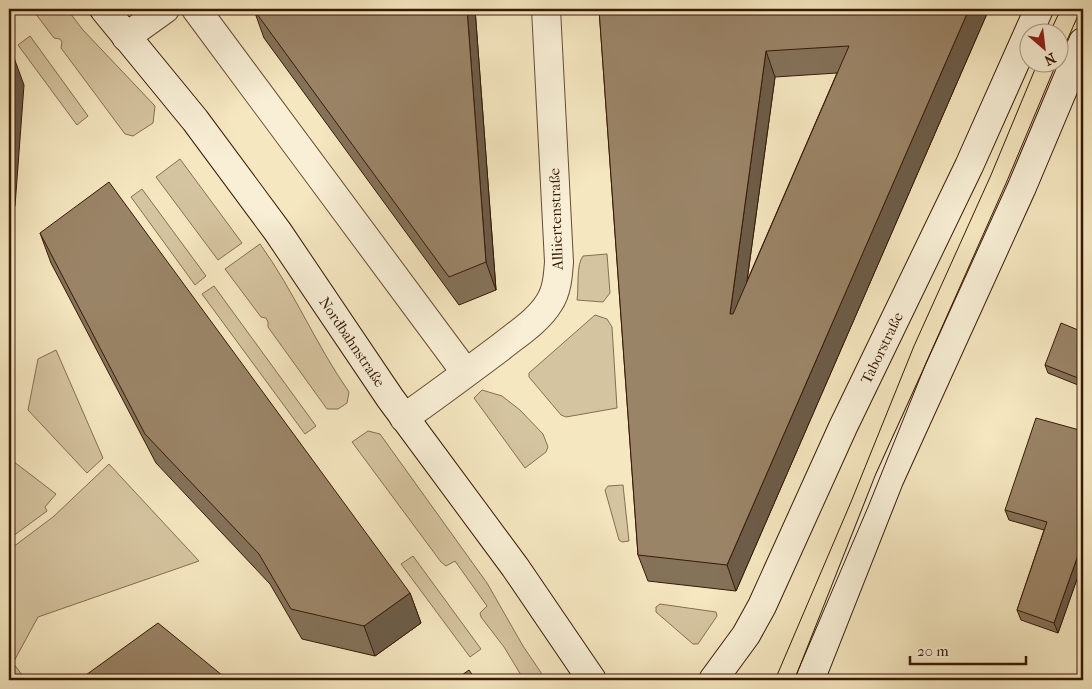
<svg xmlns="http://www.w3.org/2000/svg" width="1092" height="689" font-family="'IM FELL French Canon',serif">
  <rect width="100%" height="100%" fill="#f5e7c0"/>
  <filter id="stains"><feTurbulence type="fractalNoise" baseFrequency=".004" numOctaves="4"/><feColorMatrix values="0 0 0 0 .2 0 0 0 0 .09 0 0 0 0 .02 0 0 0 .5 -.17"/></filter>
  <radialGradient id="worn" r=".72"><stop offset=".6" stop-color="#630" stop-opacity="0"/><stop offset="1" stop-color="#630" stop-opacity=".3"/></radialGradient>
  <path fill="#d5c4a0" stroke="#866e53" d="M32,9H67L83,30L155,106L153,123L133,136L125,134L61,48L62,42L60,39L54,38Z
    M30,36L88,116L77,125L18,45Z
    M180,159L242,243L218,260L156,177Z
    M142,189L206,276L195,285L131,197Z
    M260,244C294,291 316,345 349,392L347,403L338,409H327L268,327V322L266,318L261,317L225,269Z
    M607,254L610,293L603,302L577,300C579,287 576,265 583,256Z
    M214,286L316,426L305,434L202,294Z
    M595,315L607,319L612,327L617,408L566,417L561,415L529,377V373Z
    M56,350L103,458L87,473L28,410L38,359Z
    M482,390L502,396L520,410L543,434L548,447L546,452L525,468L474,398Z
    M368,431L380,434L487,583L523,646L546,680H524L504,647L481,617L480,613L487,606L455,561L446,566L441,562L352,442Z
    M9,458L56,494L45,507L47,511L9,539Z
    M109,464L199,561L38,617L13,663L26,680H9V550L53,517Z
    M623,485L629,541L622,542L619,540L605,490L608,486Z
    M413,556L481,649L470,657L401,564Z
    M660,604L716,612L717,616L698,644H693L656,612V607Z"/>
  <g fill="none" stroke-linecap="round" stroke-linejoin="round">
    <g stroke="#674c34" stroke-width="30">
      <path id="minor" d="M196,9L466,373
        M126,37L165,9
        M404,418C437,395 469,371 501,347C517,334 538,321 549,303C557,291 558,276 559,262L546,9"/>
    </g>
    <g stroke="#381906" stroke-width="30">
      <path id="secondary" d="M104,9L195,120L278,232L390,398L515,567L592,680
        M713,680L746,635L762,606L843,427L969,166L1039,9
        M810,680L889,480L1022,187L1083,42"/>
    </g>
    <use href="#minor" stroke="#f8efd6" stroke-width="28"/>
    <use href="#secondary" stroke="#f8efd6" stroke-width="28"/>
    <path stroke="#381906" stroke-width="1" d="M1050,32L1061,9
      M1060,56L1081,9
      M775,680L851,502L914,346L991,175L1038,62
      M794,680L868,507L926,363L1007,181L1057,62"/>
  </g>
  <path fill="#847259" stroke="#381906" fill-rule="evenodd" d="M254,9H475L496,290L459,305L264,38L254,10Z
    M599,9H989L736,591L648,581L638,555ZM837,73L747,281L775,77Z
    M40,233L410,593L421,623L375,656L302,639L270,584L156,463L51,263Z
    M1083,332V387L1048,373L1045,365Z
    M1083,431V562L1058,633L1021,620L1017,610L1044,530L1009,520L1005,510Z"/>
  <path fill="#6c5c48" stroke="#381906" d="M467,9H475L496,290L486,262Z
    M969,9H989L736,591L727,565Z
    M766,51L775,77L739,339L730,314Z
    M13,55L24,85L15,206L9,211V114Z
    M9,361L13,372L9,439Z
    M1083,541V562L1058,633L1054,623Z
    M410,593L421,623L375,656L364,626Z"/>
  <path fill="#9a8467" stroke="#381906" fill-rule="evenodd" d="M254,9H467L486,262L449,277L254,10Z
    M599,9H969L727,565L638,555ZM849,46L733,314H730L766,51Z
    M9,49L13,55L9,114Z
    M109,182L410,593L364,626L291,609L259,554L145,434L40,233Z
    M1061,323L1083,332V380L1045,365Z
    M1036,418L1083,431V541L1054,623L1017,610L1047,522L1005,510Z
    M158,623L228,680H79Z
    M469,670L476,680H455Z"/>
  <g text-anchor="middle" stroke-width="4.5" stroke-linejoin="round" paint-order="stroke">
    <g font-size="15" fill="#381906" stroke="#f8efd6">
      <text transform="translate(556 219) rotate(-92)" y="5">Alliiertenstraße</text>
      <text transform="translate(352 342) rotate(56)" y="5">Nordbahnstraße</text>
      <text transform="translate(882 348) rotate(-64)" y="5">Taborstraße</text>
    </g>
  </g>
  <rect width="1092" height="689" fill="none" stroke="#f5e7c0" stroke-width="30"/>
  <rect x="10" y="10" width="1072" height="669" fill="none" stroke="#381906" stroke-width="2.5"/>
  <rect x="15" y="15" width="1062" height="659" fill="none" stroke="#381906"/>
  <g transform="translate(1044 48) rotate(152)"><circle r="24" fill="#f8efd6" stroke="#ab9983"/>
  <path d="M0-4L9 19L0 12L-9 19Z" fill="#8f2418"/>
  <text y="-8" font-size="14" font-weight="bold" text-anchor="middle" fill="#381906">N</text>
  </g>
  <path d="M910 656v8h116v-8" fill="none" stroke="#381906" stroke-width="2.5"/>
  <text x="917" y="656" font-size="15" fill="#381906" stroke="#f8efd6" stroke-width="4" paint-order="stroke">20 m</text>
  <rect width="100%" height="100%" filter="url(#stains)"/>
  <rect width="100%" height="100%" fill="url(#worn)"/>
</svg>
